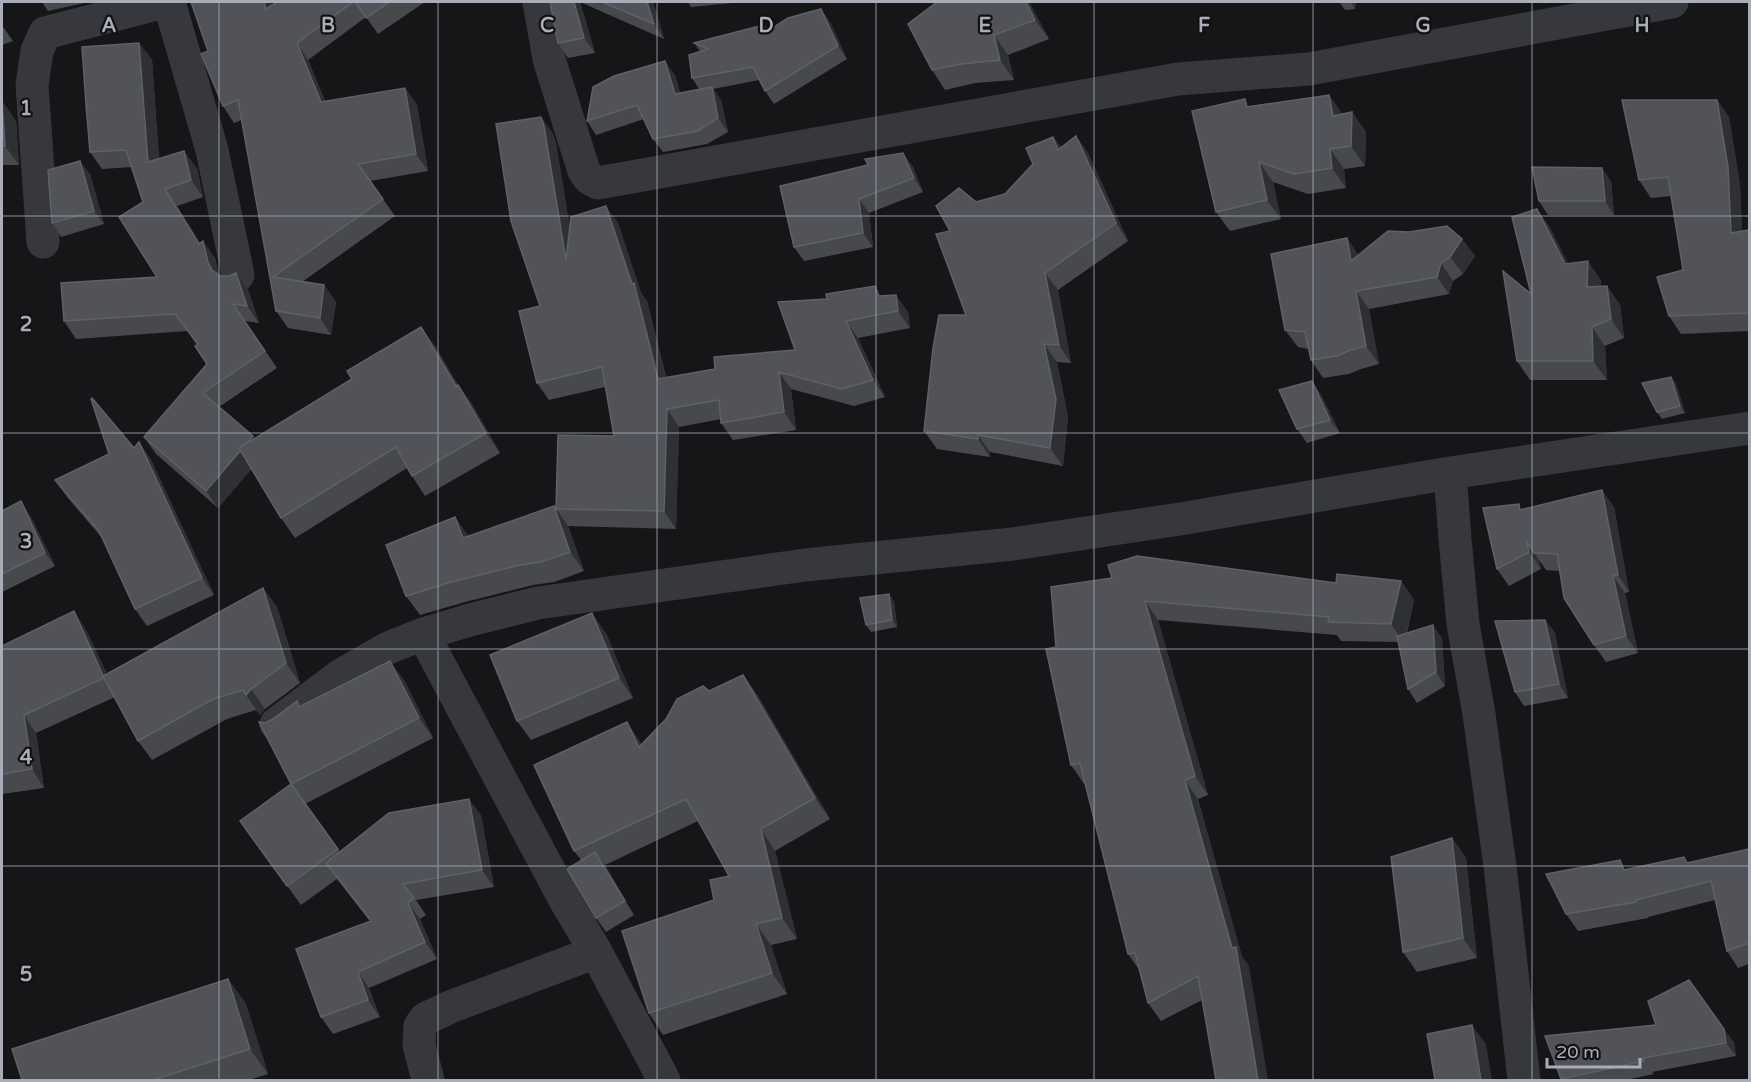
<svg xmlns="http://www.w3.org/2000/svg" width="1751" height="1082" font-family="'Varela Round',sans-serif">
  <rect width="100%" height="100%" fill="#161618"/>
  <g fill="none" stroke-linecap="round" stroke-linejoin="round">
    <path stroke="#37383d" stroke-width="33" d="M169,2L212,150L238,275
      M539,2L549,59L584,171L589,178L598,183L1178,79L1309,69L1672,2
      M43,242L32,85L37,51L45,33L164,2
      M423,634L565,900L596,952L664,1080
      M276,724L341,675L388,648L423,634L470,620L538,603L805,565L1013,544L1180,519L1450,473
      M428,1080L419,1045L420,1026L425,1019L450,1007L596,952
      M1524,1080L1500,866L1479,714L1463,624L1455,539L1450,473L1750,428"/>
  </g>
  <path fill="#47494d" d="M42,2H89L48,11Z
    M193,2H270L271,5L277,2H425L378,34L366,17L308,60L325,101L405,88L417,105L428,171L370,181L395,216L302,282L324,285L336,302L331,335L288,328L276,311L242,120L234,123L223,106L208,51Z
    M550,2H653L664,39L580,2L595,53L568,58L558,43Z
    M688,2H731L732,3L691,7Z
    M937,2H1029L1049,39L1008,55L1014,80L975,83L945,90L932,70Z
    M1356,2L1355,9L1345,10L1340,3Z
    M830,22L847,59L774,104L765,91L759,80L713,89L721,100L728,132L707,144L663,152L653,139L644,119L596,135L587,121L675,75L680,93L699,89L692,78L700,51L694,43Z
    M2,27L4,28L13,41L2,45Z
    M139,43L152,60L159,159L197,168L203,197L177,206L200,243L215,258L219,274L248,290L259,323L245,321L277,368L219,407L254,439L435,346L458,385L472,404L500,453L425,496L407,468L295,538L281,518L251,469L218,508L156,454L144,437L207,364L197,345L187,331L76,339L64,321L157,277L143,202L132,167L102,169L90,152Z
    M1329,95L1342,114L1352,112L1366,132L1365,166L1344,169L1346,188L1308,194L1273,182L1281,219L1230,231L1216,212L1250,106Z
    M1717,100L1729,117L1740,185L1742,231L1749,230V331L1681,334L1669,316L1683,270L1671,196L1651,198L1639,180Z
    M2,101L16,121L19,165H2Z
    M541,117L553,134L556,143L570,229L618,223L641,293L647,301L666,377L715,369L795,350L882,296L908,312L910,328L858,338L885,397L854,406L791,389L796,430L733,440L721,423V419L679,427L676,529L568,526L584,571L554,582L533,585L465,602L420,615L406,596L455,517L468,536L556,509L614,436L605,387L549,400L537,383L540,306Z
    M1076,136L1088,153L1128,241L1058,290L1071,363L1057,362L1068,417L1063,466L990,452V457L937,449L924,431L966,315L950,231L976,202L1005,194L1033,164L1053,137L1061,147Z
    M903,153L913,167L923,192L869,213L873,247L804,261L794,247L868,165Z
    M90,174L104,224L61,237L52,223Z
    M1611,181L1614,215H1548L1539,201Z
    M1537,209L1550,228L1568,264L1601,280V286H1607L1620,305L1624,338L1605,346L1607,380H1530L1517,361L1531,294Z
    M1347,238L1358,255L1462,239L1475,256L1463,274L1453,281L1449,294L1369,309L1379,364L1361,369L1349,374L1323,378L1311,360L1309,349L1298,347L1285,330Z
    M1671,377L1676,384L1685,413L1662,419L1657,412Z
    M1312,381L1321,395L1340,433L1307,443L1297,429Z
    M139,442L151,460L214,595L147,626L135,609L102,538L67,497L55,480L134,448Z
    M1614,507L1629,592L1625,593L1638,653L1606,662L1594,645L1559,571L1546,570L1539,560L1541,569L1509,586L1497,569L1523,509Z
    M2,511L30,515L55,566L2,592Z
    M1401,581L1414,600L1407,633L1442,638L1445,686L1417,703L1408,689L1398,642L1341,641L1337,635L1158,620L1208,795L1198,799L1242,957L1249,966L1202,1000L1161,1021L1148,1003L1140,971L1128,954L1085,784H1084L1071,765L1056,647L1051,587Z
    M263,588L277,607L300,683L265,709L260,715L256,710L227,719L152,760L138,741L115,697L36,733L44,788L2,794V646L86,630L107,674Z
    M894,601L897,627L871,632L866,625Z
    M1545,620L1555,633L1568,698L1524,706L1515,692Z
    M606,633L633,698L531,740L517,721Z
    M743,675L758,696L830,819L775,851L797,939L771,945L787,994L663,1035L649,1013L729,876L698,821L605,865L634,915L606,932L596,918L581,860L574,851L642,744L709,691Z
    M404,680L433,738L305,804L340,852L481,815L494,887L416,900L426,915L420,919L437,959L369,988L380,1017L333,1034L321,1017L370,921L337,879L301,905L240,821L291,784L301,706Z
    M1452,838L1466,858L1477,958L1417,972L1403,952Z
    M1749,849V964L1738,968L1727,951L1715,900L1648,917V918L1578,931L1566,914L1626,869L1684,857L1688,863Z
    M228,979L246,1004L268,1074L249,1080H22Z
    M1545,1036L1734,1042L1736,1056L1652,1072L1654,1074L1626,1080H1562Z"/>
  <path fill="#2f3033" d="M264,2H270L278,26L266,9Z
    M574,2H580L595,53L584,38Z
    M647,2H653L664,39L654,24Z
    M1026,2H1029L1049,39L1035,20Z
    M1351,2H1356L1355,9Z
    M821,9L830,22L847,59L838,46Z
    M994,35L1008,55L1014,80L1000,60Z
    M139,43L152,60L160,180L148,162Z
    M297,43L308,60L332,119L321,102Z
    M665,61L675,75L685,108L675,94Z
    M712,87L721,100L728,132L718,118Z
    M405,88L417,105L428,171L416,154Z
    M1329,95L1343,115L1333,116Z
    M1717,100L1729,117L1740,185L1743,250L1731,233Z
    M2,101L16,121L19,165L5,146Z
    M1352,112L1366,132L1365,166L1351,146Z
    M541,117L553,134L556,143L578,277L566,260Z
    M1076,136L1088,153L1128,241L1116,223Z
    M1053,137L1066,154L1058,150Z
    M1330,149L1344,169L1346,188L1332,168Z
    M184,151L197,168L203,197L191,180Z
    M903,153L913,167L923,192L914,178Z
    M80,161L90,174L104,224L94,211Z
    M1259,162L1273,182L1281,219L1267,200Z
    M1602,168L1611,181L1614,215L1605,201Z
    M165,189L177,206L206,252L203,241L215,258L220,279L212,270L199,244Z
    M859,199L869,213L873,247L863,233Z
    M606,206L618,223L641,293L647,301L670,396L658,379L632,284Z
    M1537,209L1550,228L1578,283L1565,264Z
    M1347,238L1359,256L1351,261Z
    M1462,239L1475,256L1463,274L1450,257Z
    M1588,261L1601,280L1600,305L1587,287Z
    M1441,263L1453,281L1449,294L1437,277Z
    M236,273L248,290L259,323L247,306Z
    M1045,273L1058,290L1071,363L1059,345Z
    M324,285L336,302L331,335L320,318Z
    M1607,286L1620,305L1624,338L1611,319Z
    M1356,291L1369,309L1379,364L1366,346Z
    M896,295L908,312L910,328L898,311Z
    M846,321L858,338L885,397L873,380Z
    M421,327L435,346L470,406L456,386Z
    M1592,327L1605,346L1607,380L1593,361Z
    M1044,344L1057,362L1068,417L1063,466L1050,448Z
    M779,372L791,389L796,430L784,412Z
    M1671,377L1676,384L1685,413L1680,406Z
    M1312,381L1321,395L1340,433L1330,420Z
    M458,385L472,404L500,453L486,433Z
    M667,409L679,427L676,529L664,511Z
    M978,435L990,452V457L978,439Z
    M253,436L265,454L218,508L206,491Z
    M139,442L151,460L214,595L202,578Z
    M1602,490L1614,507L1629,592L1618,575Z
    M21,501L30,515L55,566L45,553Z
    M554,506L568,526L584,571L570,552Z
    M455,517L469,537L463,538Z
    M1527,542L1539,560L1541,569L1529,552Z
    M1613,576L1625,593L1638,653L1626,636Z
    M1401,581L1414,600L1404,643L1391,624Z
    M263,588L277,607L300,683L286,663Z
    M889,594L894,601L897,627L892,620Z
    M1145,601L1158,620L1208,795L1195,776Z
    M74,611L86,630L117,696L104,678Z
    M592,613L606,633L633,698L619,678Z
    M1545,620L1555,633L1568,698L1559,684Z
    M1433,625L1442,638L1445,686L1436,672Z
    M390,661L404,680L433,738L419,718Z
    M743,675L758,696L830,819L815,798Z
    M251,689L265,709L260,715L246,695Z
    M24,715L36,733L44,788L32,769Z
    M627,722L641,743L654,769L639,747Z
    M1185,780L1198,799L1242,957L1249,966L1268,1080H1258L1232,948Z
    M469,799L481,815L494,887L482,870Z
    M761,829L775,851L797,939L782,918Z
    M1452,838L1466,858L1477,958L1463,938Z
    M595,852L605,865L634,915L625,901Z
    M408,903L420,919L437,959L425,942Z
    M756,924L771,945L787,994L772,973Z
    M358,972L369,988L380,1017L368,1000Z
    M228,979L246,1004L268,1074L250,1049Z
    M1472,1025L1486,1044L1492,1080H1481Z
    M1724,1029L1734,1042L1736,1056L1726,1043Z"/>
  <path fill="#525359" stroke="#5f6168" stroke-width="1.5" d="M191,2H264L266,9L277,2H353L297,43L321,102L405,88L416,154L358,164L383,199L273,277L324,285L320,318L276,311L238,100L223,106L201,54L208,51Z
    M355,2H389L366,18Z
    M550,2H574L584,38L558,43Z
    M602,2H647L654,24Z
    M937,2H1026L1035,20L994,35L1000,60L961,64L932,70L908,24Z
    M821,9L838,46L765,91L753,67L692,78L689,55L708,49L694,43L763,25L768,31L788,18Z
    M139,43L148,162L184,151L191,180L165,189L199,244L203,241L208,262L212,270L221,276H229L236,273L247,306L233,304L265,351L203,393L253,436L247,443L239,448L240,451L206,491L144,437L207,364L195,346L198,344L175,314L64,321L61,283L157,277L119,217L143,202L126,150L90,152L86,105H89L86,104L82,47Z
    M665,61L675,94L712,87L718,118L698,131L653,139L637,105L587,121L593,87L614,76Z
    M1329,95L1333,116L1352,112L1351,146L1330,149L1332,168L1294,174L1259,162L1267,200L1216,212L1192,111L1245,99L1247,107Z
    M1622,100H1717L1728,167L1731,233L1749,230V313L1669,316L1657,277L1683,270L1668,177L1639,180Z
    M2,101L5,146H2Z
    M541,117L544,126L566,260L571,217L606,206L632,284L634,283L658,379L715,369L714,357L795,350L778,302L827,299L826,294L875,286L879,296L896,295L898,311L846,321L873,380L842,389L779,372L784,412L721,423L719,400L667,409L664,511L556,509L558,435L614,436L602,367L537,383L519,311L540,306L511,221L496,124Z
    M1076,136L1116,223L1045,273L1059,345L1044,344L1056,399L1050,448L978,435V439L924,431L933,348L939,315H966L936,234L950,231L936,206L959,188L976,202L1005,194L1033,164L1026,148L1053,137L1058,150Z
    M903,153L914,178L859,199L863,233L794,247L780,186L868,165L865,159Z
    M80,161L94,211L52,223L48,170Z
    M1532,167L1602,168L1605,201H1539Z
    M1537,209L1565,264L1588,261L1587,287L1607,286L1611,319L1592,327L1593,361H1517L1503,271L1531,294L1512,217Z
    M1447,226L1462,239L1450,257L1441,263L1437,277L1356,291L1366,346L1348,351L1337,356L1311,360L1305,332L1285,330L1271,254L1347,238L1351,261L1388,231L1409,232Z
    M421,327L456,386L458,385L486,433L412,476L396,447L281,518L239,448L352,379L347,371Z
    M1671,377L1680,406L1657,412L1642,383Z
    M1312,381L1330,420L1297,429L1279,390Z
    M92,398L134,448L139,442L202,578L135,609L99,531L55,480L109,454L91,399Z
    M1602,490L1618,575L1613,576L1626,636L1594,645L1564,598L1557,554L1534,553L1527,542L1529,552L1497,569L1483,508L1519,504L1520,510Z
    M21,501L45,553L2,574V511Z
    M554,506L570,552L541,562L520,565L451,582L406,596L386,545L455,517L463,538Z
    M1137,556L1336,583L1337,574L1401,581L1391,624L1328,622L1329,617L1145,601L1195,776L1185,780L1232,948L1236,947L1258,1080H1216L1198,976L1148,1003L1135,953L1128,954L1080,763L1071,765L1046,649L1056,647L1051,587L1112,578L1108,565Z
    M263,588L286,663L251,689L246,695L243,690L213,699L138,741L103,676Z
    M889,594L892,620L866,625L860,598Z
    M74,611L104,678L24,715L32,769L2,774V646Z
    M592,613L619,678L517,721L490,655Z
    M1545,620L1559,684L1515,692L1495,621Z
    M1433,625L1436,672L1408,689L1397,636Z
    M390,661L419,718L291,784L259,722L265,723L273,719L297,701L299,707Z
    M743,675L815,798L761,829L782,918L756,924L772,973L649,1013L622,931L714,900L710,880L729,876L686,799L574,851L534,765L627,722L639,747L666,719L677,699L703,686L709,691Z
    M291,784L338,849L287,886L240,821Z
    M469,799L482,870L403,884L414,898L408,903L425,942L358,972L368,1000L321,1017L296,949L371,921L326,863L389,813Z
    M1452,838L1463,938L1403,952L1391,857Z
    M1749,849V943L1727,951L1711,881L1636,900V902L1566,914L1546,874L1620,860L1624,870L1684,857L1687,863Z
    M595,852L625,901L596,918L567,869Z
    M228,979L250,1049L153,1080H22L12,1049Z
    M1689,980L1724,1029L1726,1043L1643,1058L1644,1061L1561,1079L1545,1036L1656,1025L1648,1001Z
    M1472,1025L1481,1080H1435L1427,1034Z"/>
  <path fill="none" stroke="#a8adb8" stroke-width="1.5" stroke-opacity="0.55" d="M219,2V1080M438,2V1080M657,2V1080M876,2V1080M1094,2V1080M1313,2V1080M1532,2V1080M2,216H1750M2,433H1750M2,649H1750M2,866H1750"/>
  <g font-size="20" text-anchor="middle" font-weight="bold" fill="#a8adb8" stroke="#111113" stroke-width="4.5" stroke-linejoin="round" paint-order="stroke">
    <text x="109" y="32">A</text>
    <text x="328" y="32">B</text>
    <text x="547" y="32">C</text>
    <text x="766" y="32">D</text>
    <text x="985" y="32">E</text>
    <text x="1204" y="32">F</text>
    <text x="1423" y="32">G</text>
    <text x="1642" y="32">H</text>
    <text x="26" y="115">1</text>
    <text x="26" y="331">2</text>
    <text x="26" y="548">3</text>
    <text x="26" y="764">4</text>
    <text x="26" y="981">5</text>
  </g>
  <rect width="1751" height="1082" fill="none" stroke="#a8adb8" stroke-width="6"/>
  <path d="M1547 1058v9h93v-9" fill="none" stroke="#a8adb8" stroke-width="3"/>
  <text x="1556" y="1058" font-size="18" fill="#a8adb8" stroke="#111113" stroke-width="4.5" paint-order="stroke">20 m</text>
</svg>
